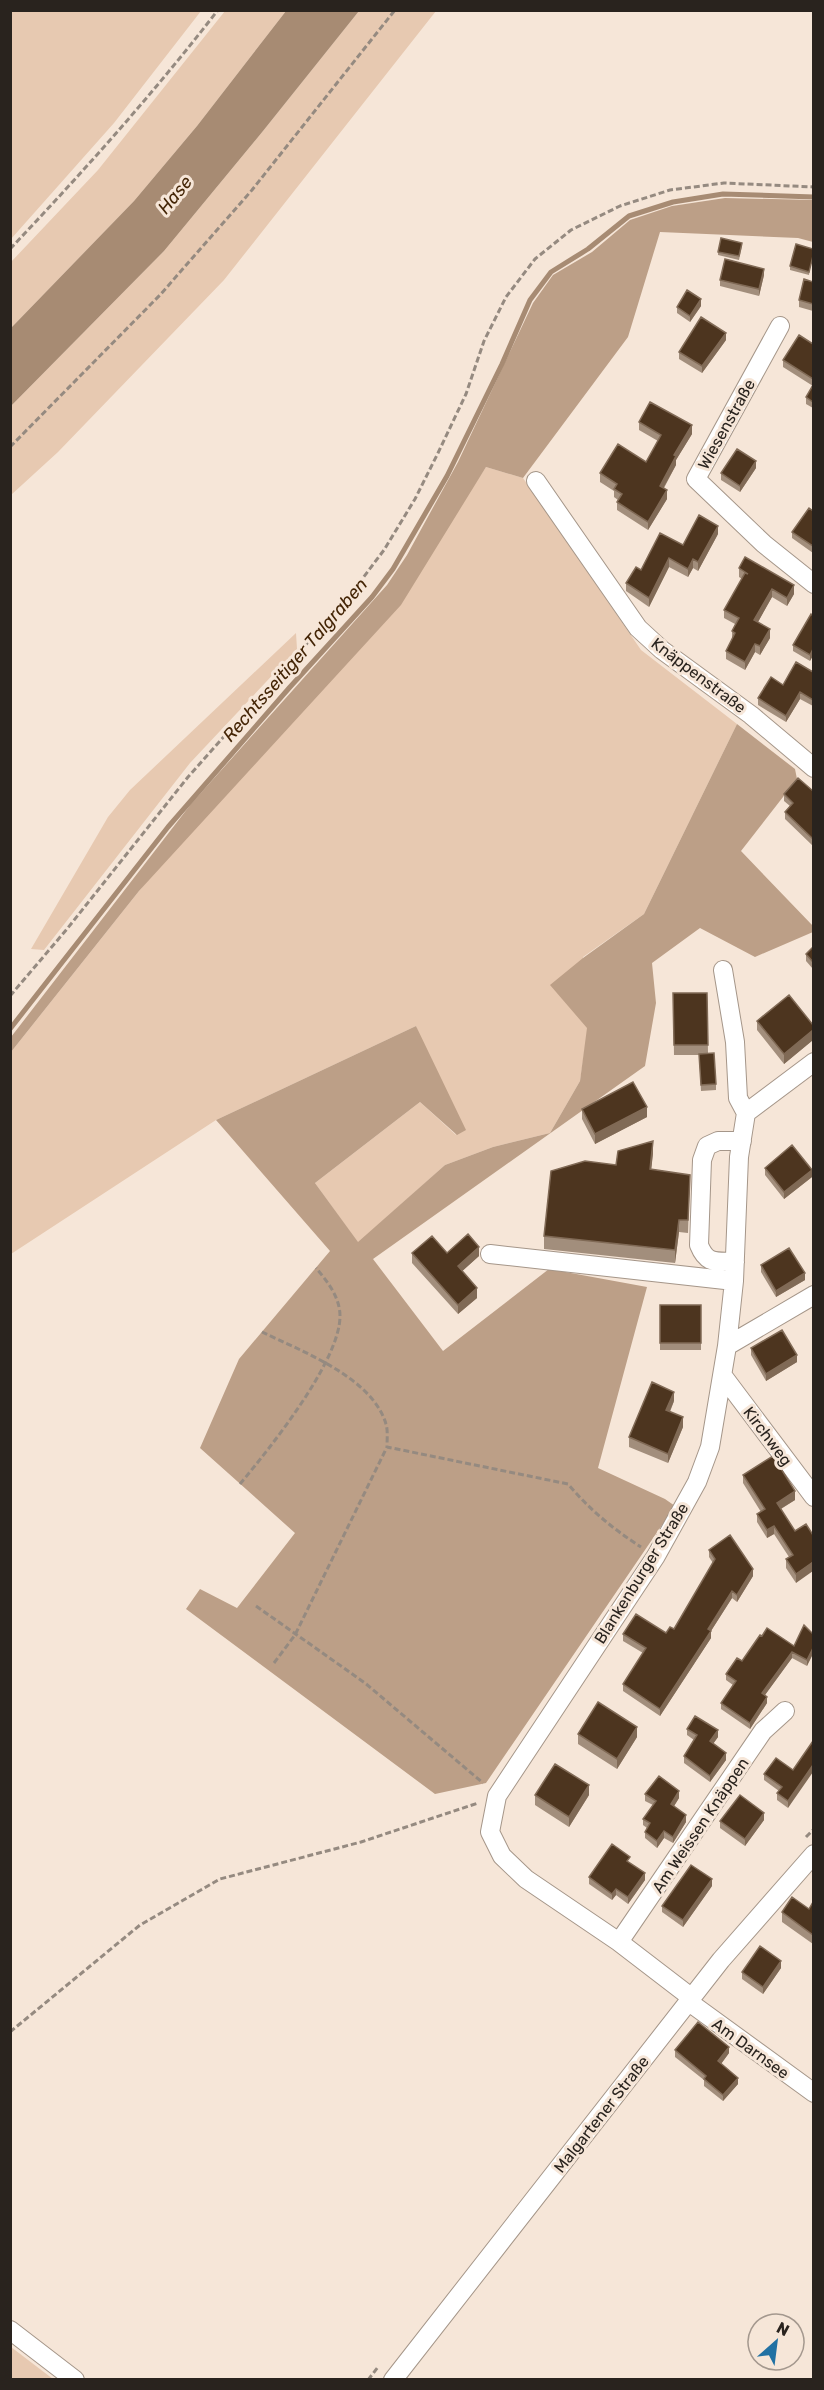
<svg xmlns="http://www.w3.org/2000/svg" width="824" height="2390" font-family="Rubik,sans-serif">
  <rect width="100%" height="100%" fill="#f6e6d8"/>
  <path fill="#e7c9b1" d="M11,10L201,11L114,123L11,239Z
    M225,11H286L197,126L134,201L11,328V262L98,170Z
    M359,11H436L224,280L58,452L11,495V406L164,251L263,131Z
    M486,467L523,478L641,650L737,724L644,914L583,957L588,1028L580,1081L550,1133L493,1147L445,1165L358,1243L315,1183L420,1102L456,1135L416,1026L216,1120L11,1254V1052L139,891L474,485Z
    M296,633L297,649L190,763L44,950L31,949L108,817L130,790Z
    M10,2347H11L53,2379H11Z"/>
  <path fill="#bc9f87" d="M725,198L813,200V242L798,238L660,232L628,337L523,478L486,467L401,605L139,891L11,1052V1037L191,804L387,585L407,555L458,462L533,303L553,275L592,252L630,220L672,206Z
    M737,724L795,769L797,779L741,851L813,926V932L755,957L700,928L652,963L656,1003L645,1066L373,1259L443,1351L549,1269L647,1287L598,1468L665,1499L675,1506L486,1783L435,1794L186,1609L200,1589L237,1608L295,1533L200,1448L239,1359L330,1251L216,1120L416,1026L466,1130L457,1135L420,1102L315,1183L358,1242L445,1165L493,1147L550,1133L580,1081L587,1028L550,985L583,958L644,914Z"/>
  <path fill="#a78b73" d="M286,11H359L263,131L164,251L11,406V328L134,201L197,126Z"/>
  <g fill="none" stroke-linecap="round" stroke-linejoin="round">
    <path stroke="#a78b73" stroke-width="5" d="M10,1029L168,827L290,687L372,597L393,569L447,476L502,364L530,300L551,272L588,249L629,216L673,202L723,194L814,197"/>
    <g stroke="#a59689" stroke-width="20">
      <path id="minor" d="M780,326L696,479L764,544L814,584
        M536,481L638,628L662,650L751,715L814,768
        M723,970L735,1042L738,1098L746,1113
        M490,1254L734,1281
        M735,1262C716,1261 707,1265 699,1245L702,1160L707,1146L718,1141H742
        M727,1346L814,1295
        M723,1376L814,1497
        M619,1942L763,1731L785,1711
        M692,1998L619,1942L526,1879L502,1856L490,1832L497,1796L656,1556L697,1482L710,1447L727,1346L734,1281L739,1157L746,1113L814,1062
        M689,2002L814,2093
        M10,2330L75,2380
        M393,2380L721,1960L814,1854"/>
    </g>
    <path stroke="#958a80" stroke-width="3" stroke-dasharray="6 3" stroke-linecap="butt" d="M10,249C83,172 153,94 218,10
      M10,447L160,295L252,190L395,10
      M10,996L67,929L188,777L350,595L384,550L415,499L438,453L466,394L484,341L506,297L535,259L571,230L620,206L670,190L724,183L814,187
      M262,1332C301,1351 372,1377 386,1424C388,1430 387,1440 387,1447
      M240,1484C270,1448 340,1361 340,1316C340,1297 327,1281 316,1268
      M256,1606L365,1683L483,1783
      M274,1663L295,1635L387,1447L568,1484C589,1509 613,1529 641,1547
      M806,1837L814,1829
      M10,2032L140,1925L220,1879L361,1842L478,1803
      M368,2380L378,2367"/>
    <use href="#minor" stroke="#fff" stroke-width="18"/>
  </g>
  <path fill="#a28e7c" d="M742,246L739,260L718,255V252Z
    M813,249L809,275L790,270V266Z
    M764,275L759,296L720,286V280Z
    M813,282V311L799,307V300Z
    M701,306L690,322L677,313V307Z
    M726,340L702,373L679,359V352Z
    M813,344V408L806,404V397L813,386L783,367V360Z
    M639,422L692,434L676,460V465L664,488L667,499L648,530L617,510V502L618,500L614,497V491L600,482V473L646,462L658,441L639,430Z
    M756,468L740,492L721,480V473Z
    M813,511V553L792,538V532Z
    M718,534L698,571L693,568L688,577L669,567L649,607L626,591V583L641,570L683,545Z
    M739,568L794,594L787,606L772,597L758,622L770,638L760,655L755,652L745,670L726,659V651L732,639V631L735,624L724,618V610L742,579L739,577Z
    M813,616L810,661L793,651V645Z
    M813,672V706L800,699L786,722L758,705V698L783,685Z
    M813,791V846L785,819V812L790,806L784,801V794Z
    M813,947V969L806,961V954Z
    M673,993H707L708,1053L716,1084V1090L701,1091L699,1055H674Z
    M757,1021L813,1025V1040L784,1064L757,1030Z
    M582,1109L647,1117L595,1144L582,1119Z
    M653,1153L651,1169L690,1175L688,1233L679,1232L675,1263L544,1249V1236L616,1165Z
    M765,1168L812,1177L784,1199L765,1175Z
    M412,1253H447L479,1256L462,1271L477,1298L458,1314L412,1263Z
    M761,1265L805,1280L776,1297L761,1272Z
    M660,1305H701V1350H660Z
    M751,1348L797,1362L766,1381L751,1355Z
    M674,1401L670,1412L683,1427L668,1463L629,1447V1437Z
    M743,1475L795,1500L781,1509L795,1531L806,1524L796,1583L786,1568V1559L789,1557L774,1534L767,1538L757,1522V1514L761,1512L743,1483Z
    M709,1550L753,1576L737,1602L732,1598L711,1631V1638L660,1716L623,1691V1684L643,1653L623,1641V1634L666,1633L674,1629L713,1563L709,1557Z
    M813,1634L807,1666L792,1658L765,1695L767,1703L750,1729L721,1709V1703L733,1685L726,1680V1674L742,1661L762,1636L794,1646Z
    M687,1729L718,1737L713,1744L726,1760L710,1782L684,1763V1756L694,1740L687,1735Z
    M578,1734L637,1737L617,1769L578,1744Z
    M793,1770L788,1808L777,1800V1793L779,1791L764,1780V1774Z
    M645,1794L679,1798L674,1806L686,1822L673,1843L664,1838L657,1848L645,1838V1832L647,1828L643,1825V1819L653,1805L645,1801Z
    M535,1795H589L569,1827L535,1805Z
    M764,1820L745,1846L720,1828V1821Z
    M630,1863L645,1880L628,1904L616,1895L612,1900L589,1884V1877Z
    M712,1886L683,1927L662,1912V1906Z
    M813,1902V1944L782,1922V1912L809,1909Z
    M781,1968L763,1994L742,1979V1972Z
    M675,2050L729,2053L721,2064L738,2084L723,2101L704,2086V2080L675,2057Z"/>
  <path fill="#806a56" d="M764,269V275L759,296V289Z
    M701,299V306L690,322V316Z
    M726,333V340L702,373V366Z
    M692,425V434L676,460V465L660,494V486L674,455Z
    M756,461V468L740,492V486Z
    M667,490V499L648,530V522Z
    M718,526V534L698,571V562Z
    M669,558V567L649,607V598Z
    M693,559V568L688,577V569Z
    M794,585V594L787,606V598Z
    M772,589V597L754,629V620Z
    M770,629V638L760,655V646Z
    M755,644V652L745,670V662Z
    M813,649V656L810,661V655Z
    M800,692V699L786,722V716Z
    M813,1030V1040L784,1064V1054Z
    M647,1107V1117L595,1144V1134Z
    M653,1141V1153L650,1182V1169Z
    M812,1170V1177L784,1199V1192Z
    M679,1220V1232L675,1263V1250Z
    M479,1247V1256L458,1275V1266Z
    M805,1273V1280L776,1297V1291Z
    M477,1288V1298L458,1314V1305Z
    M797,1355V1362L766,1381V1374Z
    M674,1392V1401L666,1420V1410Z
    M683,1417V1427L668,1463V1454Z
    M795,1491V1500L777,1511V1503Z
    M774,1526V1534L767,1538V1530Z
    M813,1562V1571L796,1583V1574Z
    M753,1569V1576L737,1602V1595Z
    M732,1591V1598L709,1634L711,1631V1638L660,1716V1709Z
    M813,1648V1654L807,1666V1660Z
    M792,1652V1658L762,1699V1693Z
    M767,1697V1703L750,1729V1723Z
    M637,1727V1737L617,1769V1759Z
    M718,1730V1737L710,1748V1741Z
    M726,1753V1760L710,1782V1776Z
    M813,1765V1772L788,1808V1801Z
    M589,1785V1795L569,1827V1817Z
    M679,1791V1798L671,1811V1804Z
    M764,1813V1820L745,1846V1839Z
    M686,1815V1822L673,1843V1837Z
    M664,1831V1838L657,1848V1841Z
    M645,1873V1880L628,1904V1897Z
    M712,1879V1886L683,1927V1920Z
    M616,1889V1895L612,1900V1894Z
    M781,1961V1968L763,1994V1987Z
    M729,2047V2053L718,2068V2061Z
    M738,2078V2084L723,2101V2095Z"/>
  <path fill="#4d351f" stroke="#806a56" stroke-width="1.5" d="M721,238L742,243L739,256L718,252Z
    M796,244L813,249V256L809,272L790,266Z
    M725,259L764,269L759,289L720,280Z
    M804,279L813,282V304L799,300Z
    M687,290L701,299L690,316L677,307Z
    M701,317L726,333L702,366L679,352Z
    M799,335L813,344V379L783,360Z
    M813,385V402L806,397Z
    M650,402L692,425L674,455L676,456L660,486L667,490L648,522L617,502L622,494L614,489L617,484L600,473L618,444L646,462L661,435L639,422Z
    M737,449L756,461L740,486L721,473Z
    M809,508L813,511V546L792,532Z
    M699,515L718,526L698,562L693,559L688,569L669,558L649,598L626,583L636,567L641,570L660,533L683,545Z
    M745,557L794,585L787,598L772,589L754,620L770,629L760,646L755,644L745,662L726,651L735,633L732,631L739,618L724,610L745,573L748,574L739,568Z
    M811,614L813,616V649L810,655L793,645Z
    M796,662L813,672V700L800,692L786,716L758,698L771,677L783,685Z
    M798,778L813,791V839L785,812L793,803L784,794Z
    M813,947V962L806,954Z
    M673,993H707L708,1045H674Z
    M789,995L813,1025V1030L784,1054L757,1021Z
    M714,1053L716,1084L701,1085L699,1054Z
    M633,1082L647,1107L595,1134L582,1109Z
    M653,1141L650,1169L690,1175L688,1220H679L675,1250L544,1236L551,1171L585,1161L616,1165L618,1151Z
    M792,1145L812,1170L784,1192L765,1168Z
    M468,1234L479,1247L458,1266L477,1288L458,1305L412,1253L432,1236L447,1253Z
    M789,1248L805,1273L776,1291L761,1265Z
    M660,1305H701V1343H660Z
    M782,1330L797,1355L766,1374L751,1348Z
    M652,1382L674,1392L666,1410L683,1417L668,1454L629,1437Z
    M773,1456L795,1491L777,1503L795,1531L806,1524L813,1535V1562L796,1574L786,1559L793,1555L774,1526L767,1530L757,1514L765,1509L743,1475Z
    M730,1535L753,1569L737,1595L732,1591L708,1629L711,1631L660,1709L623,1684L646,1648L623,1634L636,1614L666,1633L670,1627L674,1629L715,1559L709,1550Z
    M804,1625L813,1634V1648L807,1660L792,1652L762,1693L767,1697L750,1723L721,1703L736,1681L726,1674L737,1658L742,1661L760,1635L762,1636L767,1628L794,1646Z
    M598,1702L637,1727L617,1759L578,1734Z
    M695,1716L718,1730L710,1741L726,1753L710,1776L684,1756L697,1735L687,1729Z
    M813,1741V1765L788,1801L777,1793L782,1787L764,1774L776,1758L793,1770Z
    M555,1764L589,1785L569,1817L535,1795Z
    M659,1776L679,1791L671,1804L686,1815L673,1837L664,1831L657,1841L645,1832L650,1823L643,1819L656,1801L645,1794Z
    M740,1795L764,1813L745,1839L720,1821Z
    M612,1844L630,1857L627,1861L645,1873L628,1897L616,1889L612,1894L589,1877Z
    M691,1865L712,1879L683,1920L662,1906Z
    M792,1897L809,1909L813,1902V1935L782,1912Z
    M760,1946L781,1961L763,1987L742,1972Z
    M698,2022L729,2047L718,2061L738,2078L723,2095L704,2079L706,2076L675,2050Z"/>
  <g text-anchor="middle" stroke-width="6" stroke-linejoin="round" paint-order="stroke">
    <g font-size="16" fill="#29231e" stroke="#f6e6d8">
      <text transform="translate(726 424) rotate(-61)" y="6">Wiesenstraße</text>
      <text transform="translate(699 675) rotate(37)" y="6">Knäppenstraße</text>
      <text transform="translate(768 1436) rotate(53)" y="6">Kirchweg</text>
      <text transform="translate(641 1573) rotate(-58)" y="6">Blankenburger Straße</text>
      <text transform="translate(700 1825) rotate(-56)" y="6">Am Weissen Knäppen</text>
      <text transform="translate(751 2048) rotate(36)" y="6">Am Darnsee</text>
      <text transform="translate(601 2114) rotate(-52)" y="6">Malgartener Straße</text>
    </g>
    <g font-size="18" font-style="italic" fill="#442506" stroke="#f6e6d8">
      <text transform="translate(175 195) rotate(-51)" y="6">Hase</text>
      <text transform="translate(295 660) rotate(-49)" y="6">Rechtsseitiger Talgraben</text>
    </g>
  </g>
  <rect width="824" height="2390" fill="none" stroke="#29231e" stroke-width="24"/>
  <g transform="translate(776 2342) rotate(28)"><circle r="28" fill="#f6e6d8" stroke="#a4988e" stroke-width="1.5"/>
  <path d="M0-4.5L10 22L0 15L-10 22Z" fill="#2171a3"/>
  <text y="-9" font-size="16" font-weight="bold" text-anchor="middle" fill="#29231e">N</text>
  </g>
</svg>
